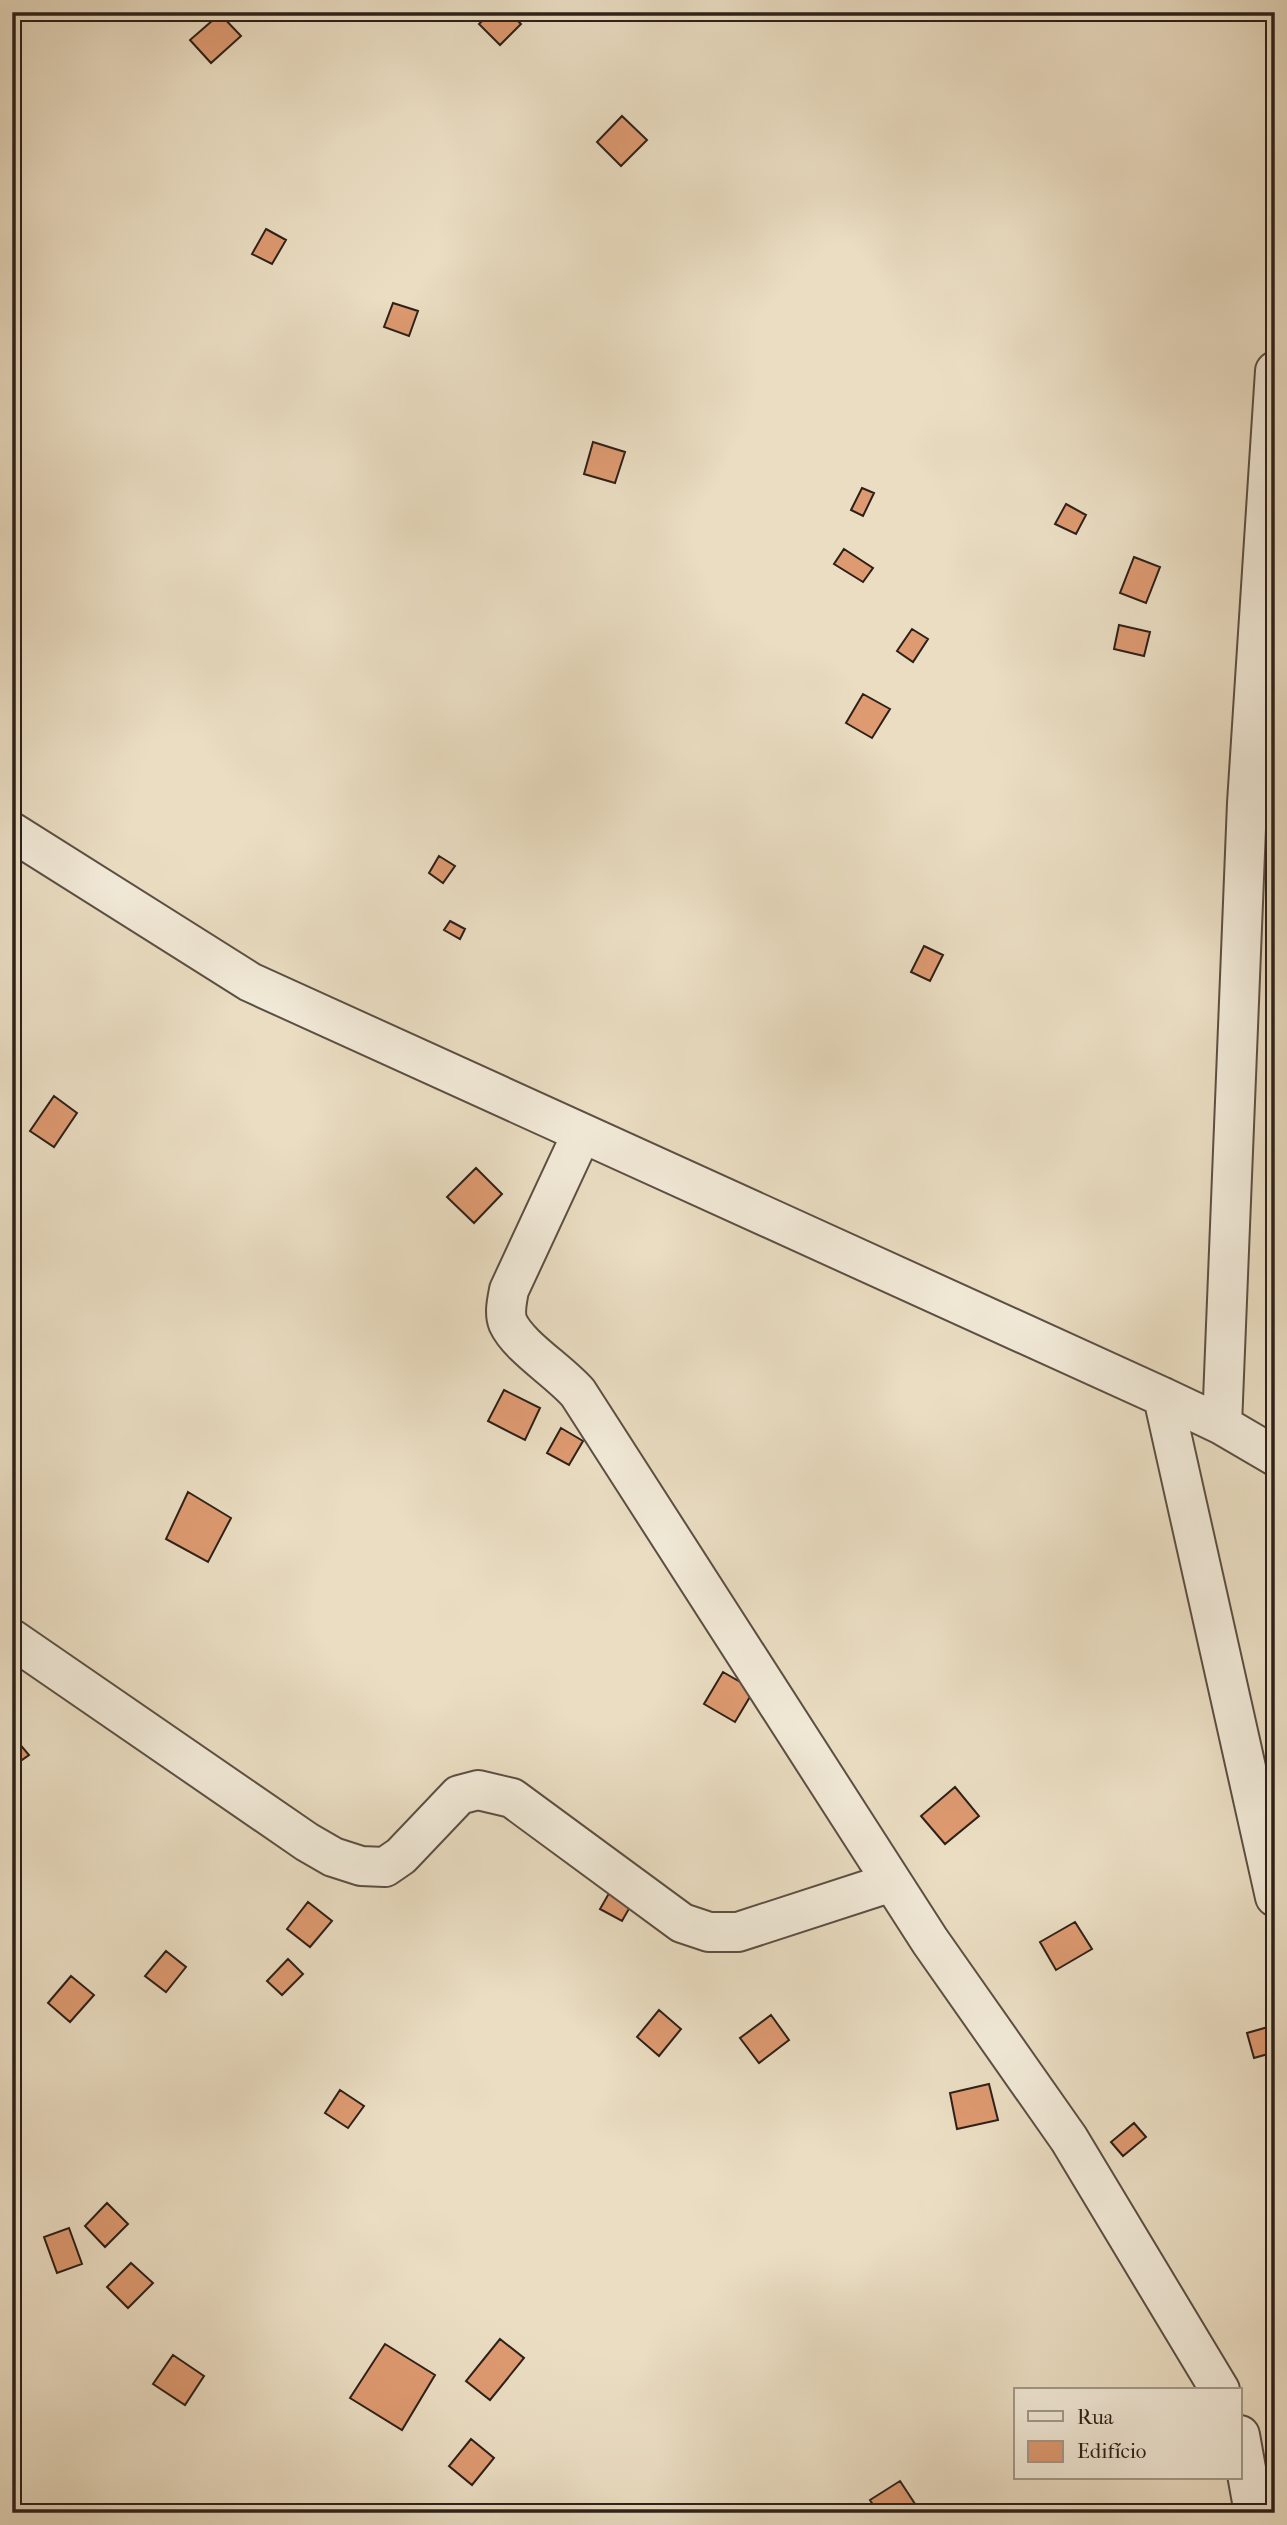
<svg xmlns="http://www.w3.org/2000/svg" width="1287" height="2525" font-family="'IM FELL French Canon',serif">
  <rect width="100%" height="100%" fill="#eaddc2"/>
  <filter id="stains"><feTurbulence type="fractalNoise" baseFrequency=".00286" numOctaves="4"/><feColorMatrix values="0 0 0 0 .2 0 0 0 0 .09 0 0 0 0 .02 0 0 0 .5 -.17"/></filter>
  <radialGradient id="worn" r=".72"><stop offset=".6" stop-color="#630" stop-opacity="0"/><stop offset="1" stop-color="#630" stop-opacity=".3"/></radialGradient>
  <path fill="#de9a71" stroke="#2d2019" stroke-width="2" d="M491,12H509L521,24L500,45L479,24Z
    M220,14L241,36L211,63L190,40Z
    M622,116L647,140L621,166L597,142Z
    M266,229L286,240L272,264L252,254Z
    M393,303L418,311L409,336L384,327Z
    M593,442L625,452L615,483L584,474Z
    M862,488L874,493L863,516L851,510Z
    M1066,504L1086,515L1076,534L1055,524Z
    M844,549L873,568L863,582L834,564Z
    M1134,557L1160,567L1146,603L1120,593Z
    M1119,625L1150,632L1144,656L1114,649Z
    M912,629L928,639L913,662L897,651Z
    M863,694L890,709L872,738L846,723Z
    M439,856L455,866L443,883L429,873Z
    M450,921L465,929L460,939L444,930Z
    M924,946L943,955L930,981L911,972Z
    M54,1096L77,1113L54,1147L30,1131Z
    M476,1168L502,1194L474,1223L447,1197Z
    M504,1390L540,1408L525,1440L488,1421Z
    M561,1428L583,1441L569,1465L547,1453Z
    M188,1492L231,1518L208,1562L166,1539Z
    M723,1672L754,1690L735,1722L704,1704Z
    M12,1735L29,1755L12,1767Z
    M955,1787L979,1816L945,1844L921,1816Z
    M612,1888L634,1900L622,1921L600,1909Z
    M308,1902L332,1921L310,1947L287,1929Z
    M1075,1922L1092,1949L1056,1970L1040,1942Z
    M166,1951L186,1967L166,1992L145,1976Z
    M288,1959L303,1974L282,1995L267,1981Z
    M71,1976L94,1995L70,2022L48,2003Z
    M659,2010L681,2029L659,2056L637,2037Z
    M771,2015L789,2040L759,2063L740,2038Z
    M1275,2025V2052L1254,2058L1247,2033Z
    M989,2084L998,2120L957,2129L950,2093Z
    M340,2090L364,2106L348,2128L325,2113Z
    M1134,2123L1146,2137L1123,2156L1111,2142Z
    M107,2203L128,2224L105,2247L85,2226Z
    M69,2228L82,2264L57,2273L44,2237Z
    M131,2263L153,2283L128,2308L107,2287Z
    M500,2339L524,2358L490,2400L466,2381Z
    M385,2344L435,2375L402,2430L350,2398Z
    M173,2355L204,2376L185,2405L153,2384Z
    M471,2439L494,2458L472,2485L449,2466Z
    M900,2481L919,2510L914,2513H878L870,2500Z
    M1027,2505L1034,2513H1017Z"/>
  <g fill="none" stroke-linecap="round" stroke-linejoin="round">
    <g stroke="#5c4f43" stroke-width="42">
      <path id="minor" d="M12,832L250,982L1163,1397L1222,1425L1275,1456
        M582,1133L509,1290C507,1301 504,1313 508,1323C519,1347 559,1371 578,1393L930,1941L1069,2139L1220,2390
        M1163,1397L1275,1897
        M1222,1425L1247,803L1275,371
        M12,1639L307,1842L333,1857L361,1866L385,1867L401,1856L459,1795L478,1790L512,1798L682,1923L709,1932H738L892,1882
        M1240,2435L1254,2513"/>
    </g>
    <use href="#minor" stroke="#f1e9d7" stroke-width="38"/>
  </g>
  <rect width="1287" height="2525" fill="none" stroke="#eaddc2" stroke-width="42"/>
  <rect x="14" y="14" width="1259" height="2497" fill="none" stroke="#2d2019" stroke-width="3.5"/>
  <rect x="21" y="21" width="1245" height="2483" fill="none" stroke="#2d2019" stroke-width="2"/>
  <rect x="1014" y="2388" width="228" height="91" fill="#f1e9d7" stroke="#a3998b" stroke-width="2"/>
  <rect x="1028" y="2411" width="35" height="10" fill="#f1e9d7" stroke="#a3998b" stroke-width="2"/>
  <text x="1077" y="2424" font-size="21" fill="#2d2019">Rua</text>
  <rect x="1028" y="2441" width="35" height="21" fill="#de9a71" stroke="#a3998b" stroke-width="2"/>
  <text x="1077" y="2458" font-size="21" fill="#2d2019">Edifício</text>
  <rect width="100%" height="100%" filter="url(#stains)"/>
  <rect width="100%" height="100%" fill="url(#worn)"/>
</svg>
